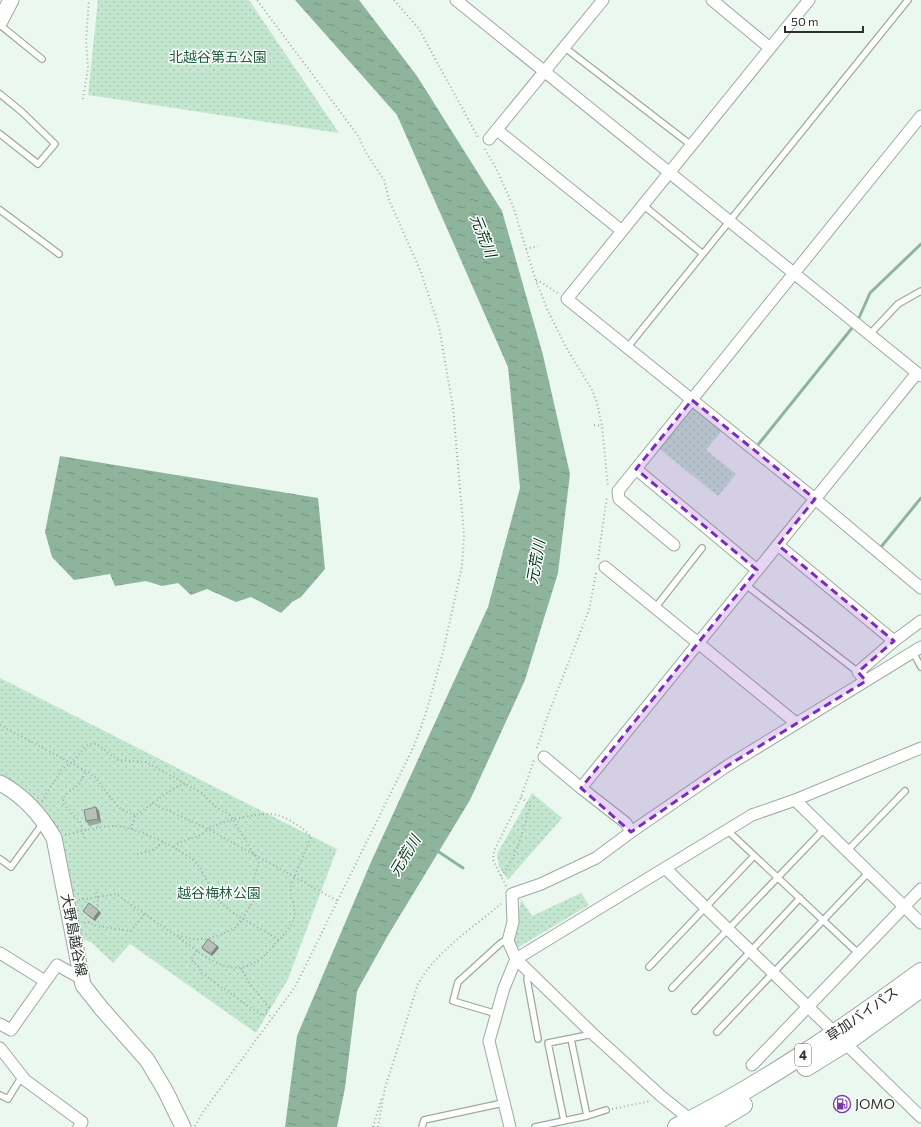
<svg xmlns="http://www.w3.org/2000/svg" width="921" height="1127" font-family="Commissioner,'Noto Sans JP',sans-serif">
  <defs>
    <pattern id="park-dots" width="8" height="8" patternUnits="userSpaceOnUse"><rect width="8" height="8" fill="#c3e6cf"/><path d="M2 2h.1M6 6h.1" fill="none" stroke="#a8c6b2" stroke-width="1.8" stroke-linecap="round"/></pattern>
    <pattern id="water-ripples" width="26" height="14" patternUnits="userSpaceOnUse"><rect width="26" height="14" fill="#8eb49c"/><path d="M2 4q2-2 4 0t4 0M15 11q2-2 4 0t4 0" fill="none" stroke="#749380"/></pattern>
  </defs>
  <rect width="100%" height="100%" fill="#ebf8ef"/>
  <path fill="url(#park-dots)" d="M98,0H249L339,133L88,95Z
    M692,403L724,428L706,450L736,474L718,496L657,447Z
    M0,678L337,849L288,979L256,1033L130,944L113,963L92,943L81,938L60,839L0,777Z
    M532,793L562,818L508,880L499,867L497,854Z
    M581,893L589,905L517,948L514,942L521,899L532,916Z"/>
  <path fill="url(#water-ripples)" d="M295,0H359L417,76L502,211L543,355L570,474L558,573L525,680L470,800L387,937L357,991L345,1088L337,1127H285L297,1036L371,862L488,607L520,488L508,367L397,115Z
    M60,456L318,498L325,569L301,597L292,602L281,613L251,597L236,602L207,589L191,595L178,583L162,586L146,581L115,586L110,574L74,580L52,557L45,532Z"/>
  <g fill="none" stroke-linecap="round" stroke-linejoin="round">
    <path stroke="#8eb49c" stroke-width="3" d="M757,446L852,328L858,320L870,293L921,244
      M881,547L921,498
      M436,850L463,868"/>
    <g stroke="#9da9a1" stroke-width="8">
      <path id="service" d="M0,25L42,59
        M564,47L691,145
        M0,94L22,112L55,144L38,164L0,134
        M643,205L703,254
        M0,210L59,254
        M870,334L898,304L921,291
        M627,348L908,0
        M746,585L858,672
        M655,608L702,548
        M913,652L921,667
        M727,830L859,954
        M847,851L905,791
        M0,859L11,867L43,823
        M649,967L754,856
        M529,971L527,979L538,1039
        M672,988L824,829
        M695,1011L800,898
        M497,1014L453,1001L458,982L502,942L508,941
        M717,1032L869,872
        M571,1039L587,1116
        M0,1095L8,1099L22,1076
        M564,1121L548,1043L593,1034
        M422,1127L424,1120L503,1103
        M535,1127L587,1116L606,1110"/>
    </g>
    <g stroke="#9da9a1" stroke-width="13">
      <path id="minor" d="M456,0L921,376
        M712,0L770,48
        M809,0L567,299L815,499L921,588
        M497,130L622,231
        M489,139L603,0
        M636,469L757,570
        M674,545L619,499L618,491L921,116
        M778,545L894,641L858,672L866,681
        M605,567L796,723
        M894,641L921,621
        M544,757L581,788
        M795,800L921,923
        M631,832L626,823L581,788L917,373
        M666,869L836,1034
        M0,953L45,981
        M0,1024L11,1030L57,965L82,979
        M845,1043L921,1117
        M0,1048L25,1080L82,1122L79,1127
        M752,1065L921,889
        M691,1120L661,1096L593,1034L516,959L508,941L513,922L512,894L541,884L596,858L631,832L727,766L921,647
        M510,1127L489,1041L504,988L516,959L752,815L795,800L921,748"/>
    </g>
    <g stroke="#9da9a1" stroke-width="17">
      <path id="secondary" d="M0,21L11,0
        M0,783C24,796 41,815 54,838L83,985L101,1008L147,1060L165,1090L183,1127"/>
    </g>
    <g stroke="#9da9a1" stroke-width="20">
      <path id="trunk" d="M806,1067L845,1043L921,988
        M677,1127C764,1084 843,1029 921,972
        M706,1127L743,1105"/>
    </g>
    <path stroke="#a3ada6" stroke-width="2" stroke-dasharray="1 3" stroke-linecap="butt" d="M394,0L419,29L479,139
      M83,99L88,68L86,41L89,0
      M485,149L496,168L513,206L536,281L548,311L566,347L592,390L597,403L602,426L608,487
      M526,249L538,246
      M536,281L541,282L559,294
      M594,425L602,426
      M598,559L607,496
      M0,725L86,771L95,777L118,807L135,816L174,788L185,784
      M537,748L546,720L589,610L596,573
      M42,801L62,769L72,762L86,746L91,744H97L118,760L146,762L202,793L215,806L231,816L259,863L254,878L255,898L243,918L235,928L220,935L206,939H193L175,935L116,894L79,900
      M152,803L208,829L338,901
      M131,829L135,816
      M65,835C82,831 99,826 116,826C134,826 187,851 198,865C207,877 210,893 222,904C238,918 260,928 279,940
      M84,838L80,822L64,804L63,800L65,795L79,785L86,771
      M174,847C184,838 191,840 202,834C205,832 208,829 212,827C225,820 254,814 269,814C281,813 305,828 311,837L291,885C289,896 297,907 294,918C291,928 280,938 274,945C239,988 211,961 177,936
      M137,854L155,849L163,842
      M501,876C517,857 523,830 530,806L521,797
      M506,886L493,860L494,851L521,797L534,760
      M96,909L98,902L96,889
      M84,923L88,922L97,926L131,931L145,913
      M197,951L191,960L199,967L201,973L263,1016L265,1012
      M241,968L248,981L269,1008L265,1012L273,1018
      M612,1109L651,1101
      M195,1126L203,1112L295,987L414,746L426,713L443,652L462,566L464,535L453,407L439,327L421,272L389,200L384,180L365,151L359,137L257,0
      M373,1127L382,1097
      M378,1127L385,1088L418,984C436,951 474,927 502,903"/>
    <use href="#service" stroke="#fff" stroke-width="5.5"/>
    <use href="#minor" stroke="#fff" stroke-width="11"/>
    <use href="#secondary" stroke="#fff" stroke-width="15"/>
    <use href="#trunk" stroke="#fff" stroke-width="18"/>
  </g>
  <path fill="#9da69f" d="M96,807L99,811L101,823L89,826L86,821Z
    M83,911L101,913L95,921L85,913Z
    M217,946L219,948L212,956L203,950L202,948Z"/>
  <path fill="#7f8782" d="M96,807L99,811L101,823L98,819Z
    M99,911L101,913L95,921L93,919Z
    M217,946L219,948L212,956L211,954Z"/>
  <path fill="#b6c1b9" stroke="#7f8782" d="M96,807L98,819L86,821L84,810Z
    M89,903L99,911L93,919L83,911Z
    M208,939L217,946L211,954L202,948Z"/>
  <path fill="#7b2cbf" fill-opacity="0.2" stroke="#7b2cbf" stroke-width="3" stroke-dasharray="8 5" stroke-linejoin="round" d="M692,400L815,499L778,545L894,641L858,672L866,681L727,766L631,832L581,788L757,570L636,469Z"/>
  <defs>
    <g id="fuel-ring" transform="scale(0.9)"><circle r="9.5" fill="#fff" stroke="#7837ac" stroke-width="1.5"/><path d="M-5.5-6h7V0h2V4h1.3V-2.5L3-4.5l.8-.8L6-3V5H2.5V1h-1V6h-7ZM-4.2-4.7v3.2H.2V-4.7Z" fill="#7837ac"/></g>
  </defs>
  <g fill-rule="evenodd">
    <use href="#fuel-ring" x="842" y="1104"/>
  </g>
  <g text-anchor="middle" stroke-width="3" stroke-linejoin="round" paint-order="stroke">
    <rect fill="#fff" stroke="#6b6e6c" stroke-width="1" x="795" y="1044" width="16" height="22" rx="3"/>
    <g font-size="13" font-weight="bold" fill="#2b302d">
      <text x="803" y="1060">4</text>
    </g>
    <g font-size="14" fill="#1f5d3c" stroke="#fff">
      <text x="218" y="62">北越谷第五公園</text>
      <text x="219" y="898">越谷梅林公園</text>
    </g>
    <g font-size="14" fill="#2b302d" stroke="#fff">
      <text transform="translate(74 935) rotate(79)" y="5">大野島越谷線</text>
      <text transform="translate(862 1014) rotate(-35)" y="5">草加バイパス</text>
    </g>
    <g font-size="14" fill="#2b302d" stroke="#fff" text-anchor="start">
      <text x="855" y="1109">JOMO</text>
    </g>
    <g font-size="15" font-style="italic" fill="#03351d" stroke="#fff">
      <text transform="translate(483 236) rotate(68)" y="5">元荒川</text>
      <text transform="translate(536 562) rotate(-80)" y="5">元荒川</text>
      <text transform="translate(405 856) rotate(-59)" y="5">元荒川</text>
    </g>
  </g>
  <path d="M785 26v6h78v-6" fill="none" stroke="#2b302d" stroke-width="2"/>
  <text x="791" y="26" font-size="12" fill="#2b302d" stroke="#ffffff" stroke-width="3" paint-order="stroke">50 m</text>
</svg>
